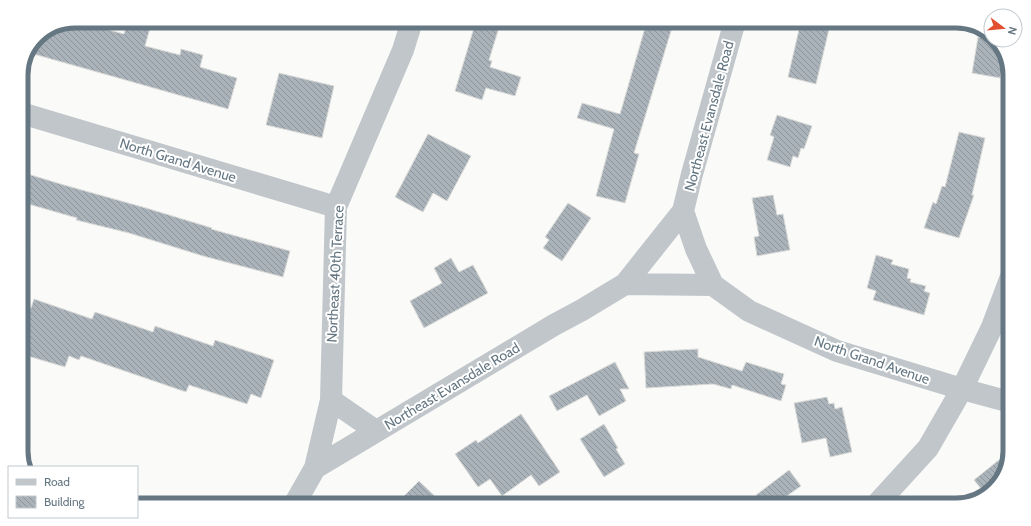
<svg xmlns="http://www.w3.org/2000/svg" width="1031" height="526" font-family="Cabin,sans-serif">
  <defs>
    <pattern id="building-back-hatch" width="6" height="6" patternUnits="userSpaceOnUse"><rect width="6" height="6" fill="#aab3b9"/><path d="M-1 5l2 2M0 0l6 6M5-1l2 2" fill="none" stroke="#8e969c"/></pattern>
  </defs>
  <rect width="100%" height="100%" fill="#fafaf8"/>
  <path fill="url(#building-back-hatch)" stroke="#dcdcda" d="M75,21L124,34L128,21H152L145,46L180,55L181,49L203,55L200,67L237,78L228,109L30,53L37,37Z
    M476,21H501L489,60L492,61L490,67L521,77L515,96L486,88L482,100L455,91Z
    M647,21H674L634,153L639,154L625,203L596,196L614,129L577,118L582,103L620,114Z
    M801,21H831L816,84L788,77Z
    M978,37L995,40L1001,45L1004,54L1000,78L972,73Z
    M279,73L334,86L322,138L266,125Z
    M777,115L812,126L804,149L801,148L798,158L793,156L790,167L767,160L774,137L770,135Z
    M959,132L985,138L972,195H974L959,238L924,228L933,202L936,204L942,186L945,187Z
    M428,134L471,156L447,201L433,193L423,212L395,197Z
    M21,172L64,185L146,208L212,228L211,229L290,251L283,277L203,256L129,233L76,220L77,218L21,202Z
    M773,195L777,215L783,214L790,250L757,256L754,237L759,236L752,198Z
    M568,203L591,218L562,261L543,248L549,240L545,237Z
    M876,255L893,260L891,264L909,269L907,278L911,279L910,282L926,286L924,291L930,293L924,315L873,300L876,291L867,288Z
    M451,258L459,272L473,265L488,293L424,328L410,301L442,283L434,268Z
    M34,299L92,319L95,312L153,332L155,326L213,346L215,340L274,360L261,398L251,394L247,404L189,385L186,392L81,356L79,360L69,356L65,367L21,354V305L31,308Z
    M698,349V357L742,371L746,362L784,374L781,384L786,385L781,401L732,385L731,389L713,384L646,388L644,352Z
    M615,362L629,389H620L626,401L599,416L587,395L557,411L549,396Z
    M827,397L829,404L834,403L835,409L842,407L852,452L830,457L826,438L802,443L794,403Z
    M521,414L560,472L539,486L531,475L502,496L490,479L478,487L455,454L476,440L478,443Z
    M604,424L618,448L616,449L625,464L604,477L580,439Z
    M1010,451L1005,475L986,495L974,480Z
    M789,470L801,486L774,505H763L756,495Z
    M419,481L444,505H395Z"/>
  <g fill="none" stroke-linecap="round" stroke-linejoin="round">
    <path stroke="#c1c6ca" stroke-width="22" d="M21,113L336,207
      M683,211L696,249L713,285
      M625,284L713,285L749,311L837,351L962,389L1010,402
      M331,400L376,431
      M315,468L331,400L336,207L403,50L412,21
      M294,505L315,468L554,325L582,310L625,284L683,211L692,174L735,21
      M876,505L928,448L962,389L992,327L1010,279"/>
  </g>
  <g text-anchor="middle" stroke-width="4" stroke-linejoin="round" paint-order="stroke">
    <g font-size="14" fill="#657782" stroke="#fff">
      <text transform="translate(709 116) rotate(-75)" y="5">Northeast Evansdale Road</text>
      <text transform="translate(178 160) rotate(17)" y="5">North Grand Avenue</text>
      <text transform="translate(335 274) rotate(-87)" y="5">Northeast 40th Terrace</text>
      <text transform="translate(872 360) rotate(19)" y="5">North Grand Avenue</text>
      <text transform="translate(452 386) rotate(-31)" y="5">Northeast Evansdale Road</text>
    </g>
  </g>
  <path d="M0 0H1031V526H0ZM75 28H956A47 47 0 0 1 1003 75V451A47 47 0 0 1 956 498H75A47 47 0 0 1 28 451V75A47 47 0 0 1 75 28Z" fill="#fff" fill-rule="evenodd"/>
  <path fill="none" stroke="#657782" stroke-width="5" d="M75 28H956A47 47 0 0 1 1003 75V451A47 47 0 0 1 956 498H75A47 47 0 0 1 28 451V75A47 47 0 0 1 75 28Z"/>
  <rect x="8" y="466" width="130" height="52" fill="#ffffff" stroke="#c1c9cd"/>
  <rect x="16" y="479" width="20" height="6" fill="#c1c6ca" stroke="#c1c9cd"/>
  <text x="44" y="486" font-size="12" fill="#657782">Road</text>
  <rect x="16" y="496" width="20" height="12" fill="url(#building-back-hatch)" stroke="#c1c9cd"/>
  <text x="44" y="506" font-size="12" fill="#657782">Building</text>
  <g transform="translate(1003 28) rotate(106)"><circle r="19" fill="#ffffff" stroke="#c1c9cd"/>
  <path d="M0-3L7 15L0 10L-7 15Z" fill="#e24f30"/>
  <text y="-6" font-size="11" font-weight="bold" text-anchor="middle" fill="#657782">N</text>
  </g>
</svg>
